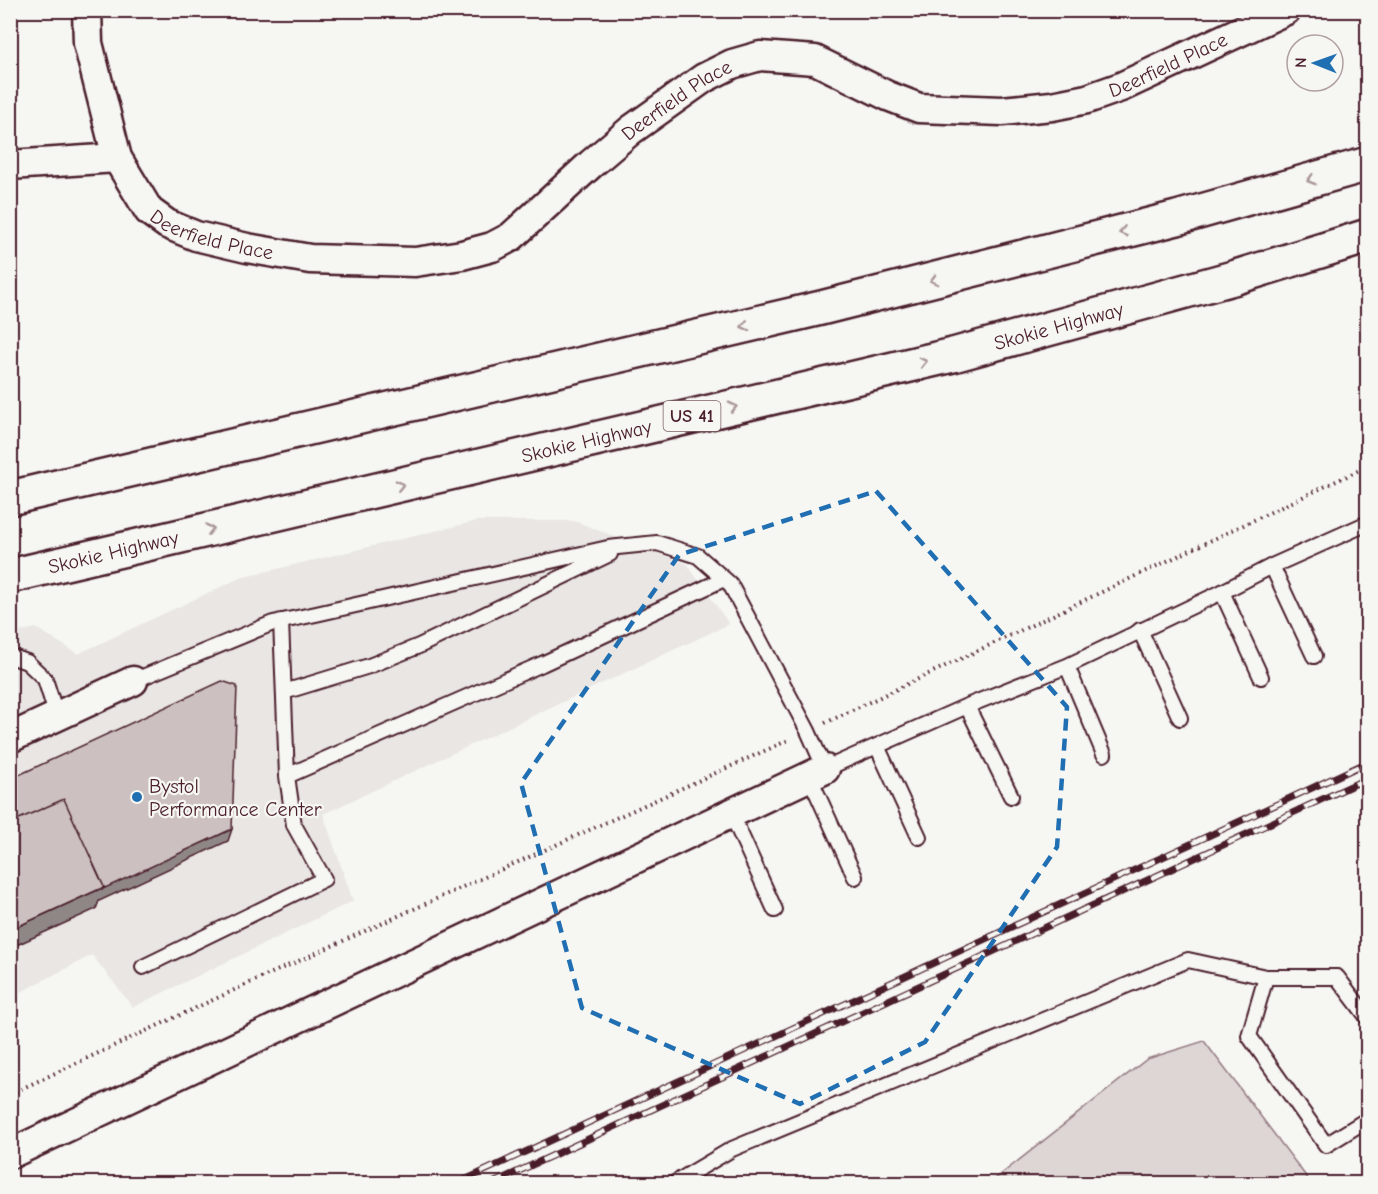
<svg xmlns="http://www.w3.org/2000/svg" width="1378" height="1194" font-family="'Comic Neue',sans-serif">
  <rect width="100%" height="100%" fill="#f6f6f2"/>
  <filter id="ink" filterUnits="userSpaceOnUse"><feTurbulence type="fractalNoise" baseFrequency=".0167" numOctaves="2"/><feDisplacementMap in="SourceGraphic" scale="12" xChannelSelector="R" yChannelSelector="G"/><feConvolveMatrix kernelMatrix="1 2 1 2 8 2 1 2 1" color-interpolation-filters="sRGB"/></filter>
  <g filter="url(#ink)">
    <path fill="#e9e6e3" d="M477,521H574L687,564L729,624L323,814L353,901L133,1007L92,955L11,997V634L36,628L78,654L240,578Z"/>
    <path fill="#ddd6d5" stroke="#947a80" stroke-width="1.5" d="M1204,1041L1311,1183H990L1147,1059Z"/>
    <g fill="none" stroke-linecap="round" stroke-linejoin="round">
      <g stroke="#4a1f2b" stroke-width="18">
        <path id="service" d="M1272,566L1314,656
          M1222,592L1261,677
          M281,621L287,776L542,664L724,579
          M1140,630L1180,718
          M10,656L27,662L45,679L57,717
          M1067,666L1104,754
          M133,681L273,623L316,614L608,548L657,543L698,556L730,584L808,731L825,769L967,706L1067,666L1222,592L1272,566L1368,523
          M284,692L369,666L419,646L610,554
          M967,706L1011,796
          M877,746L919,837
          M809,776L855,877
          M731,813L775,910
          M143,967L324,879L294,825L287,776
          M1266,977L1249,1036L1326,1145L1368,1119
          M673,1184L732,1149L1188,960L1266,977H1337L1368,1018"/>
      </g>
      <g stroke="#4a1f2b" stroke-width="33">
        <g id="minor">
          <path id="s1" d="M87,10L88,43L117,158L149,211L167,224L196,236L247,248L310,259L415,262L462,255L492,247L511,237L591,164L631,130L704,78L732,64L760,56L815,60L888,96L919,108L1002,111L1052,106L1087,99L1121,87L1286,10"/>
          <path d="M10,165L117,158"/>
          <path d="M10,738L133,681"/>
          <path d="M10,1154L825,769"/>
        </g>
      </g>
      <g stroke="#4a1f2b" stroke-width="38">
        <g id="motorway">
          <path d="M10,498L821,308L1177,218L1368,164"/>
          <path id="s2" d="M10,576L953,355L1233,278L1368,236"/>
        </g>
      </g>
      <path stroke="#4a1f2b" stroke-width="4" stroke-dasharray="1.5 4.5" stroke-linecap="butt" d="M825,723L1368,466
        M10,1094L243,986L791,739"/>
      <use href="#service" stroke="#f6f6f2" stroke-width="14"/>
      <use href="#minor" stroke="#f6f6f2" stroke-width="28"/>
      <use href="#motorway" stroke="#f6f6f2" stroke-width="33"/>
      <g stroke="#4a1f2b" stroke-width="7">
        <path id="rail" d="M456,1184L1368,762
          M491,1184L1368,778"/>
      </g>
      <use href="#rail" stroke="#f6f6f2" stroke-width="4.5" stroke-dasharray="14" stroke-linecap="butt"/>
    </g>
    <path fill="#8f8786" stroke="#4a1f2b" stroke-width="1.5" d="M232,829L228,841L99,901L96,909L10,948V930Z"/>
    <path fill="#ccc1c0" stroke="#4a1f2b" stroke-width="1.5" d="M222,681L237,686L232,829L103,889L104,887L64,799L10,823V779Z
      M64,799L104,887L10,930V823Z"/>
    <defs><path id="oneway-chevron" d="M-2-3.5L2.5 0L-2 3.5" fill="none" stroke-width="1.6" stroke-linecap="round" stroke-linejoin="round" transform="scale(1.5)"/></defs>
    <g stroke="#a99598">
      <use href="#oneway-chevron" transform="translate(1311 180) rotate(164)"/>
      <use href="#oneway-chevron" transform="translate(1123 232) rotate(166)"/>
      <use href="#oneway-chevron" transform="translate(934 280) rotate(166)"/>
      <use href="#oneway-chevron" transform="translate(745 326) rotate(167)"/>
      <use href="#oneway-chevron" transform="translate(923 362) rotate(-13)"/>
      <use href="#oneway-chevron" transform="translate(733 407) rotate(-13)"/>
      <use href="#oneway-chevron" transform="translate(400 485) rotate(-13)"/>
      <use href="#oneway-chevron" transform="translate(210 529) rotate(-13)"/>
    </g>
  </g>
  <path fill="none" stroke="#1f6fb2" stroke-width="4.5" stroke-dasharray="12 8" stroke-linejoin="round" d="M876,491L1067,707L1057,847L925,1042L800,1104L582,1008L521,783L679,555Z"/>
  <circle fill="#1f6fb2" stroke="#f6f6f2" stroke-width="2" cx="137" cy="797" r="6"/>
  <g text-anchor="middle" stroke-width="4.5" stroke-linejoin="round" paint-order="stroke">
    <rect fill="#f6f6f2" stroke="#7e6067" stroke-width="1.5" x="663.5" y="401" width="57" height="30" rx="4.5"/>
    <g font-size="18" font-weight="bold" fill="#4a1f2b">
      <text x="692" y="422">US 41</text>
    </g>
    <g font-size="20" fill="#4a1f2b" stroke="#f6f6f2">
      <text dy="7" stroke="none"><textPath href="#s1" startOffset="1326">Deerfield Place</textPath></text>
      <text dy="7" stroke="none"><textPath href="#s1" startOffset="804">Deerfield Place</textPath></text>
      <text dy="7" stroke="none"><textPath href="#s1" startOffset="282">Deerfield Place</textPath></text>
      <text dy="7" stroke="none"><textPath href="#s2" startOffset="1078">Skokie Highway</textPath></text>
      <text dy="7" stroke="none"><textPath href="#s2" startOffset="592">Skokie Highway</textPath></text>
      <text dy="7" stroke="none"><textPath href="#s2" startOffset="106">Skokie Highway</textPath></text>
    </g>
    <g font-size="20" fill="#4a1f2b" stroke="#f6f6f2" text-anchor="start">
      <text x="149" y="793">Bystol<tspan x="149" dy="23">Performance Center</tspan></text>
    </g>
  </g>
  <rect width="1378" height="1194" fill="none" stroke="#f6f6f2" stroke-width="36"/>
  <rect x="18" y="18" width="1342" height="1158" fill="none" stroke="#4a1f2b" stroke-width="2" filter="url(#ink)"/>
  <g transform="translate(1315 63) rotate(271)"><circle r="28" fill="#f6f6f2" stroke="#b1a0a2" stroke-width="1.5"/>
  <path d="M0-4.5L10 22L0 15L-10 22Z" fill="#1f6fb2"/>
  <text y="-9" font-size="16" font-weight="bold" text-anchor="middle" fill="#4a1f2b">N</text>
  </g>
</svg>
